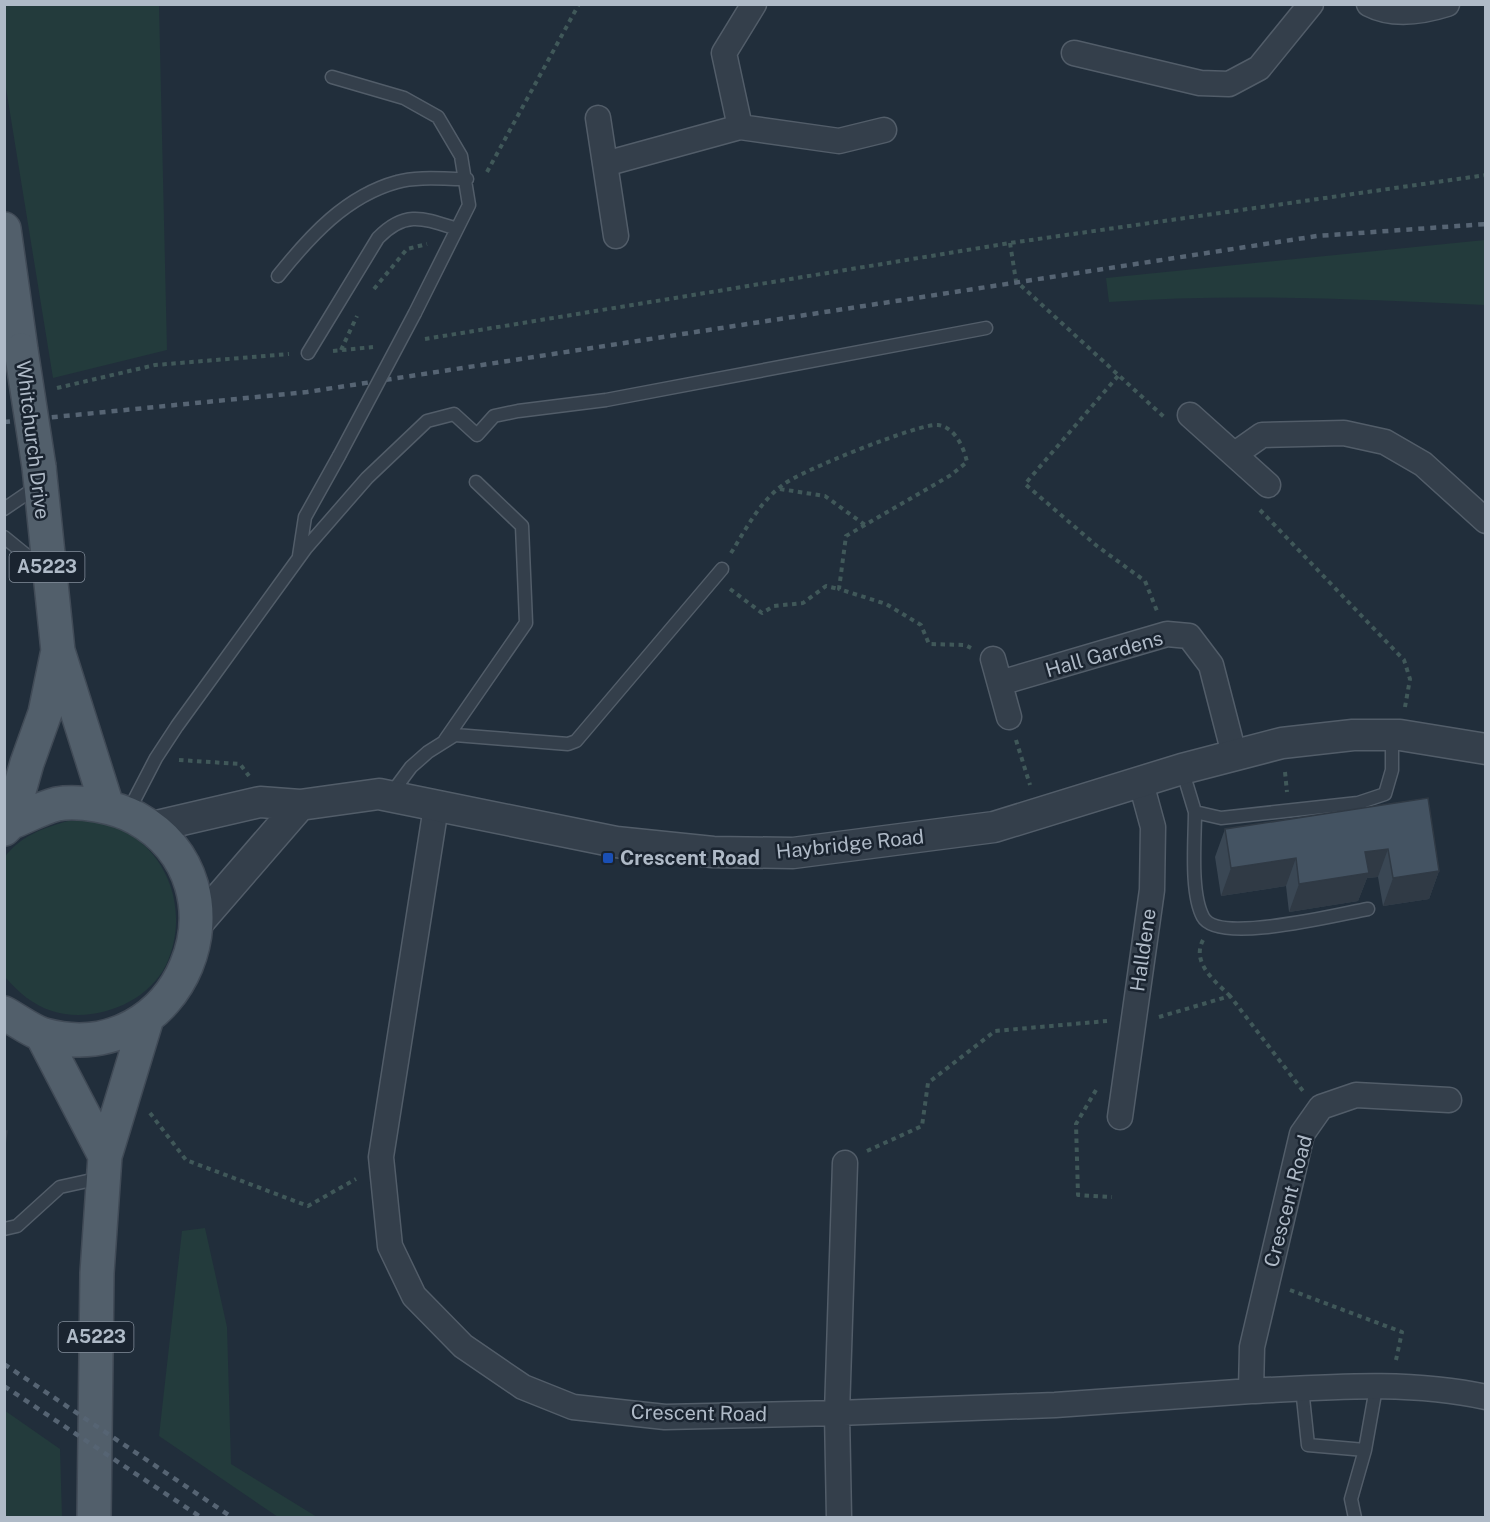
<svg xmlns="http://www.w3.org/2000/svg" width="1490" height="1522" font-family="'Public Sans',sans-serif">
  <rect width="100%" height="100%" fill="#212e3b"/>
  <path fill="#233b3c" d="M4,5H169L159,6L167,350L53,378L5,82Z
    M1485,240V305C1360,299 1234,293 1109,302L1106,278Z
    M68,821C78,821 90,820 100,822C164,837 193,907 166,965C147,1004 92,1024 52,1011C33,1005 18,992 5,977L4,858C20,836 43,828 68,821Z
    M205,1228L227,1327L231,1464L317,1517H278L159,1436L182,1231Z
    M4,1410L60,1449L62,1517H5Z"/>
  <g fill="none" stroke-linecap="round" stroke-linejoin="round">
    <g stroke="#525d69" stroke-width="15">
      <path id="service" d="M332,77L404,98L438,117L461,156L469,205L415,313
        M278,276C310,236 346,196 397,182C417,176 445,179 467,179
        M308,353L378,238C405,210 423,218 457,229
        M4,509L38,486
        M4,537L42,568
        M299,556L305,517L339,456
        M445,740L526,623L522,526L476,482
        M1182,769L1195,812L1221,818L1358,803L1385,794L1392,770V735
        M391,794L411,767L428,752L455,735L568,744L576,741L722,569
        M128,812L156,758L177,726L306,548L367,478L427,421L454,414L477,435L494,416L518,411L606,400L986,328
        M1195,812C1195,840 1190,893 1203,917C1218,945 1339,914 1368,909
        M4,1229L17,1226L60,1187L101,1178
        M1302,1388L1308,1445L1365,1450L1376,1388
        M1355,1518L1351,1499L1365,1450"/>
    </g>
    <g stroke="#525d69" stroke-width="27">
      <path id="minor" d="M1369,4C1392,16 1422,12 1447,4
        M1074,53L1200,83L1229,84L1259,68L1311,4
        M598,118L616,236
        M740,127L724,53L754,4
        M605,164L740,127L839,141L884,130
        M1190,415L1268,485
        M1235,454L1262,435L1344,433L1385,442L1423,464L1486,521
        M993,659L1009,717
        M1000,683L1167,634L1189,636L1211,665L1234,754
        M436,807L381,1157L390,1246L414,1296L463,1346L523,1387L573,1407L665,1417L837,1413L845,1163
        M1449,1100L1356,1095L1321,1107L1302,1134L1252,1347L1251,1391C1328,1387 1410,1380 1486,1397
        M1120,1117L1152,890L1153,827L1141,783
        M839,1518L837,1413L1055,1405L1251,1391"/>
    </g>
    <g stroke="#525d69" stroke-width="33">
      <path id="tertiary" d="M152,827L260,802L300,805L379,794L616,842L713,852L793,853L994,827L1182,769L1282,743L1353,735H1400L1486,749
        M197,924L300,805"/>
    </g>
    <g stroke="#414b57" stroke-width="36">
      <path id="primary" d="M4,229L21,350
        M39,467L58,651L107,806
        M10,823L27,763L45,713L57,655
        M4,829L10,823C25,817 41,808 57,804C80,800 116,807 136,818C256,885 181,1072 44,1035C31,1031 17,1020 4,1013
        M42,1035L105,1156
        M94,1518L97,1273L105,1156L147,1018"/>
    </g>
    <path stroke="#405859" stroke-width="4" stroke-dasharray="4.5 4.5" stroke-linecap="butt" d="M487,172L579,4
      M1010,243L1016,281L1164,417
      M374,289L407,249L427,244
      M425,339L1010,243L1486,175
      M341,350L357,316
      M333,351L373,347
      M1118,376L1025,484L1097,546L1145,581L1157,611
      M57,388L155,365L289,354
      M780,489L825,496L865,525
      M1260,510L1404,660L1410,679L1405,707
      M731,553C746,529 760,501 784,484C801,471 919,423 938,425C955,427 964,448 967,462L951,475L846,536L839,589L886,604L921,625L929,644L965,645L971,648
      M730,589L762,613L774,606L803,603L826,586L839,589
      M1016,740L1030,785
      M179,760L240,764L249,776
      M1285,772L1287,792
      M1203,940C1191,963 1215,981 1230,996
      M1159,1017L1230,996L1303,1091
      M1096,1090L1076,1124L1078,1195L1112,1197
      M150,1113L186,1160L308,1206L356,1179
      M867,1151L922,1126L928,1083L995,1031L1107,1021
      M1290,1290L1402,1332L1396,1360"/>
    <use href="#service" stroke="#343f4b" stroke-width="12"/>
    <use href="#minor" stroke="#343f4b" stroke-width="24"/>
    <use href="#tertiary" stroke="#343f4b" stroke-width="30"/>
    <use href="#primary" stroke="#525f6b" stroke-width="33"/>
    <path stroke="#566473" stroke-width="4.5" stroke-dasharray="6 6" stroke-linecap="butt" d="M4,422L307,392L1317,236L1486,224
      M4,1364L233,1518
      M4,1386L202,1518"/>
    <g stroke="#525d69" stroke-width="15" stroke-linecap="butt">
      <path id="service-bridge" d="M339,456L415,313"/>
    </g>
    <g stroke="#414b57" stroke-width="36" stroke-linecap="butt">
      <path id="primary-bridge" d="M21,350L39,467"/>
    </g>
    <use href="#service-bridge" stroke="#343f4b" stroke-width="12"/>
    <use href="#primary-bridge" stroke="#525f6b" stroke-width="33"/>
  </g>
  <path fill="#3a4754" d="M1428,798L1439,871L1429,899L1383,906L1378,877L1367,878L1358,901L1289,912L1286,886L1221,896L1215,857L1225,829Z"/>
  <path fill="#303a45" d="M1388,849L1378,877L1367,878L1358,901L1289,912L1299,884L1365,852Z
    M1296,858L1286,886L1221,896L1231,868Z
    M1439,871L1429,899L1383,906L1393,878Z"/>
  <path fill="#445362" stroke="#303a45" stroke-width="1.5" d="M1428,798L1439,871L1393,878L1388,849L1365,852L1369,873L1299,884L1296,858L1231,868L1225,829Z
    M4,1131H7L4,1152Z"/>
  <rect fill="#1a4fb4" stroke="#1a2430" stroke-width="2" x="602" y="852" width="12" height="12" rx="3"/>
  <g text-anchor="middle" stroke-width="5" stroke-linejoin="round" paint-order="stroke">
    <g fill="#1a2430" stroke="#828d9a" stroke-width="1.5">
      <rect x="9.5" y="552" width="75" height="30" rx="4.5"/>
      <rect x="58.5" y="1322" width="75" height="30" rx="4.5"/>
    </g>
    <g font-size="18" font-weight="bold" fill="#afbac7">
      <text x="47" y="573">A5223</text>
      <text x="96" y="1343">A5223</text>
    </g>
    <g font-size="20" fill="#afbac7" stroke="#1a2430">
      <text transform="translate(33 440) rotate(83)" y="7">Whitchurch Drive</text>
      <text transform="translate(1104 654) rotate(-16)" y="7">Hall Gardens</text>
      <text transform="translate(850 844) rotate(-6)" y="7">Haybridge Road</text>
      <text transform="translate(1143 950) rotate(-82)" y="7">Halldene</text>
      <text transform="translate(1288 1201) rotate(-75)" y="7">Crescent Road</text>
      <text transform="translate(699 1413) rotate(1)" y="7">Crescent Road</text>
    </g>
    <g font-size="20" font-weight="bold" fill="#afbac7" stroke="#1a2430" text-anchor="start">
      <text x="620" y="865">Crescent Road</text>
    </g>
  </g>
  <rect width="1490" height="1522" fill="none" stroke="#afbac7" stroke-width="12"/>
</svg>
